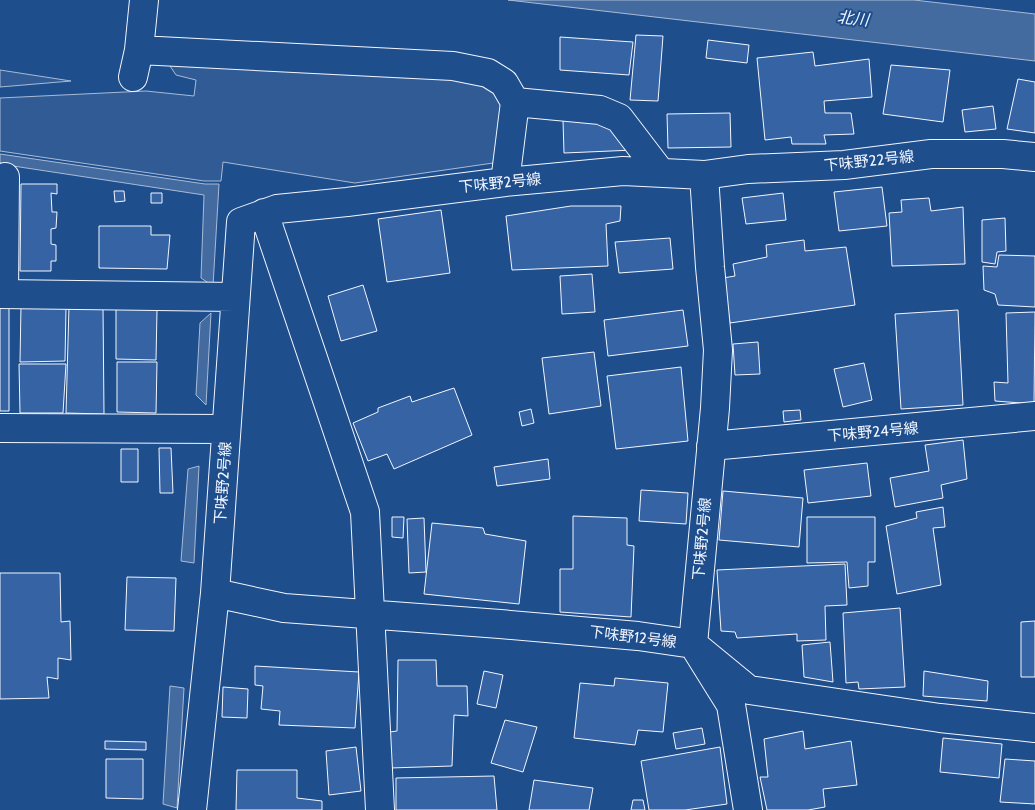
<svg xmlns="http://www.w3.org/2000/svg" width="1035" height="810" font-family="Cabin,'Noto Sans JP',sans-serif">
  <rect width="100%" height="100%" fill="#1f4e8c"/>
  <path fill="#305b95" stroke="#a8bbd7" d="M183,62L482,78L504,102L500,162L355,183L223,162L221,181H204L0,151V98L146,91L194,96L196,80L176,75L170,66Z
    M0,70L71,81L0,87Z"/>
  <path fill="#446ba0" stroke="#a8bbd7" d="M508,0H914L1035,14V61Z
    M0,154L205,184H219L213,286L201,278L204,195L0,164Z
    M211,313L206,405L196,395L200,323Z
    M199,466L194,563L181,561L188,469Z
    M170,686L184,688L177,808L163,804Z"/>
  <path fill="#3563a3" stroke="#f2f6ff" d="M636,35L663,36L658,101L630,100Z
    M560,37L633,42L629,75L560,70Z
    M708,40L749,45L747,63L706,58Z
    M813,52L815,66L869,59L872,97L824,101L825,113H851L854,134L824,135L826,144H792L791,137L765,140L757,58Z
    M891,65L950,70L943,122L883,114Z
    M1018,79L1035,82V133L1007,129Z
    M993,106L996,129L965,132L962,110Z
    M730,113L731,147L668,148L667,114Z
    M563,120L612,121L634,150L564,153Z
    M21,184H57V194L51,193L52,212H57L56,228L51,229V244L56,245V261H51V271H20Z
    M882,187L887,226L839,231L834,192Z
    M114,191H124L125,201L115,202Z
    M151,193H162V203H151Z
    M783,193L786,220L746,224L742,198Z
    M929,198L931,211L963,207L965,264L892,266L889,213L902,212L901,200Z
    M571,206H621L620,221L606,224L608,266L512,270L506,216Z
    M441,210L450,273L387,282L378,219Z
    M1005,218L1006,251L997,252L995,264L982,262V220Z
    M99,226H151V235H170L167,269L99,268Z
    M670,238L673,269L619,273L615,242Z
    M804,240L805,251L846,247L855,305L730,323L723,278L735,276L733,264L767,257L766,245Z
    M999,255L1035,256V307L998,305L995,294L984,290L983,266L997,267Z
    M592,274L595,312L562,314L560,276Z
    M363,285L377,331L341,341L328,296Z
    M0,305L9,306V411H0Z
    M21,305L66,307L65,361L20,362Z
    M69,306L103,307L104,414L66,413Z
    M116,308L157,310L156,360L116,359Z
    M683,310L688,346L608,356L604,320Z
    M958,310L963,405L901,409L895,314Z
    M1035,312L1034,404L995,401L994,382L1008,383L1006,313Z
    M758,342L760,374L735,375L733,344Z
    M594,352L601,406L549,414L542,358Z
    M117,362H157L156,413L117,412Z
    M864,363L872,400L843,407L834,369Z
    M19,364H66L63,413H20Z
    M681,367L688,441L616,449L607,376Z
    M454,388L472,435L394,469L387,454L368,461L353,423L378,412V408L410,396L412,402Z
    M531,409L534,423L522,426L519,412Z
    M800,410L801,420L784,422L783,411Z
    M963,440L967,479L941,485L943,498L895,507L890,478L929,471L925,445Z
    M159,448H171L173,493H160Z
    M121,449H138V482H121Z
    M548,459L550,479L497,486L494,467Z
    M867,463L871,496L808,503L804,470Z
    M641,490L688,493L686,524L639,521Z
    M723,491L803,498L799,547L719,540Z
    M943,507L945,527L933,528L941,585L897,594L886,526L917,518L916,512Z
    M573,516L627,518V545L634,546L631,617L560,612V569H573Z
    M392,517H404L403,538L392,537Z
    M807,517H875V562H868V586L849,588L847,562L807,563Z
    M424,518L426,572L409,573L407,519Z
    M432,523L483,528L485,534L526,541L519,604L424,594Z
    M845,564L847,605L825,606L826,640L797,641V634L737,638L735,632L721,631L717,570Z
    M0,573H60L61,622L70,621L71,660L58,658V679L47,677L49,698L0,699Z
    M127,577L176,578L174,631L125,630Z
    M900,608L905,687L859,689L858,682L846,683L843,613Z
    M1035,621V677H1021V622Z
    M830,642L833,682L804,677L802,645Z
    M398,660H436L437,686H467L468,716L454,715L452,766L390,768V732L397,731Z
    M255,666L359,672L355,728L279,725L280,711L261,709L263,686L255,685Z
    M484,671L503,675L496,708L477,704Z
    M924,671L988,681L987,701L923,696Z
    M615,678L668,683L663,732L638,730L635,745L574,738L580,683L614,686Z
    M223,687L248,689L247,718L222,717Z
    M505,720L537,727L523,772L491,763Z
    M702,728L705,744L676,749L673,733Z
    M803,731L805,749L851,741L857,785L823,789L825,807L808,810H767L760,777H768L764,739Z
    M943,738L1002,744L999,778L940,772Z
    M105,741L146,742V750L105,749Z
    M356,747L361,791L329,795L326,751Z
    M720,747L727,804L685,810H649L641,761Z
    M106,759H143V799L106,798Z
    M1005,759L1035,761V804L1000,802Z
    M237,770H297V798L322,801V810H236Z
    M494,776L497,810H396V778Z
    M534,780L593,788L589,810H529Z
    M633,800H643L645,810H631Z"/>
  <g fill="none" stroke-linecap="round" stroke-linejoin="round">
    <g stroke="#f2f6ff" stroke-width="30">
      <path id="minor" d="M139,50L453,66L488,73L504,83L515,102L505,182
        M133,77L139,50L144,0
        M515,102L600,110L619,118L661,173
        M704,175L748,169L844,165L931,154H1003L1035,157
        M264,213L365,512L380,810
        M0,294L235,297
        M4,294L5,177
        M0,428L226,429
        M711,446L1035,416
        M215,593L284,608L500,624L638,636L693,644L749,690L940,718L1035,728
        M192,810L215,593L241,222L277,209L347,202L505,182L623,171L704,175L710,267L718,350L715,408L693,644L731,705L748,810"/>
    </g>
    <use href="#minor" stroke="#1f4e8c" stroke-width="28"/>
  </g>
  <g text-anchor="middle" stroke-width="4" stroke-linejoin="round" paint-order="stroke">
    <g font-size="15" fill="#f2f6ff" stroke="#1f4e8c">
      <text transform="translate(869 161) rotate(-6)" y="5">下味野22号線</text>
      <text transform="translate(500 183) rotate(-6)" y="5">下味野2号線</text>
      <text transform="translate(873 432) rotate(-5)" y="5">下味野24号線</text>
      <text transform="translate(223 483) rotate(-86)" y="5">下味野2号線</text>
      <text transform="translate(702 539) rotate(-85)" y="5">下味野2号線</text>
      <text transform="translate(633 637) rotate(7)" y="5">下味野12号線</text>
    </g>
    <g font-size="16" font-style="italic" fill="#f2f6ff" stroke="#1f4e8c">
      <text transform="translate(853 18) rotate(6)" y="6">北川</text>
    </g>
  </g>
</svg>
